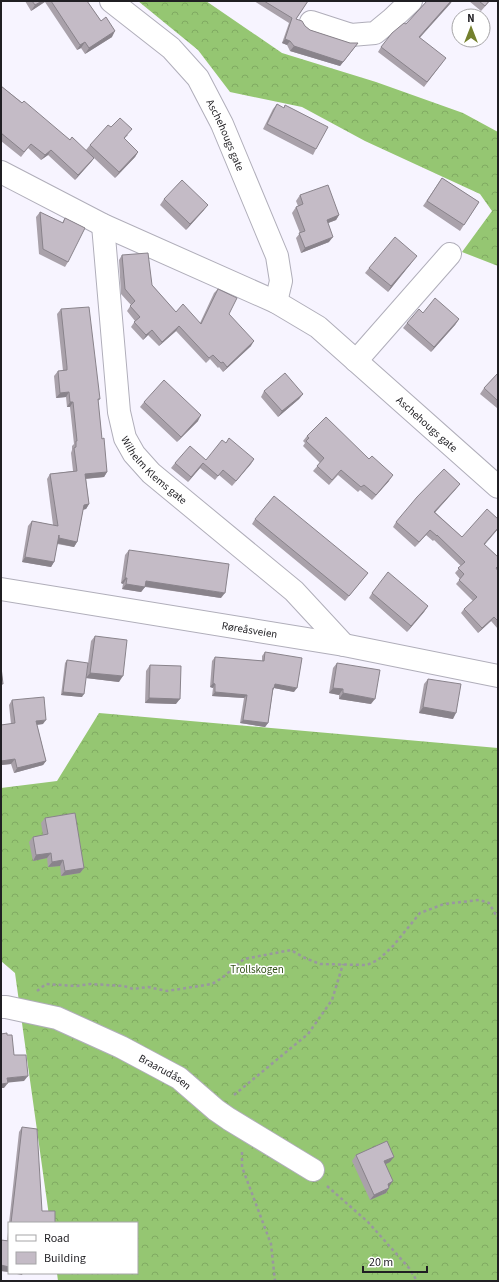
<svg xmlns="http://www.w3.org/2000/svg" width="499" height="1282" font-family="'Source Sans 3',sans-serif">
  <defs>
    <pattern id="forest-crowns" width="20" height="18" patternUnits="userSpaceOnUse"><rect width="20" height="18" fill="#95c672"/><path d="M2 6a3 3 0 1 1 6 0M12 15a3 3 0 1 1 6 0" fill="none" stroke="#80aa62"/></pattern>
  </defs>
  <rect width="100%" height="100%" fill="#f7f4ff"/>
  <path fill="url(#forest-crowns)" d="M138,1H206L282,53L376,82L463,113L498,132V266L462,252L492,211L480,194L365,141L302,107L230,92L198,50Z
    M99,713L498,748V1281H58L57,1273H137V1223H50L15,973L1,961V788L57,781Z"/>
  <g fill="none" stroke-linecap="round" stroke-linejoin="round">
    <g stroke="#b0aeba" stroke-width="24">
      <g id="minor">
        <path id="s1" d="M111,1L171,48L198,78L222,124L277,256L281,281L276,302"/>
        <path d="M311,22L351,35L375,33L392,19L411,1"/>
        <path id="s2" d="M103,225L119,412L125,438L134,454L151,473L294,591L344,645"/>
        <path d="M356,361L450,254"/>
        <path id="s3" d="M1,589L344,645L498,676"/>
        <path id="s4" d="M1,1007H6L57,1018L121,1047L179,1078L216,1110L229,1119L313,1170"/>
      </g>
    </g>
    <g stroke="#b0aeba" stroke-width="24">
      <g id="major">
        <path id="s5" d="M1,172L103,225L276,302L318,327L498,487"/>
      </g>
    </g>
    <path stroke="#99979f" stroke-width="2.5" stroke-dasharray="3 3" stroke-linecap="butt" d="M37,991L46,984L76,986L90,984L124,986L133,989L148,987L167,991L212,984L222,978L244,959L291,950L305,958L320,964L367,965L378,960L393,946L420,913L444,904L479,900L489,903L498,919
      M234,1095L308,1034L332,1000L343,964
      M242,1152V1167L271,1244L275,1281
      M327,1186L368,1222L409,1268L417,1281"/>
    <use href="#minor" stroke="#fff" stroke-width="22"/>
    <use href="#major" stroke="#fff" stroke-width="22"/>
  </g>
  <path fill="#a9a1aa" d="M25,1H87L112,37L85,54L81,48L77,50L45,2L31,11Z
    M254,1H308L296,19L310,30L350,43H358L340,66L290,51L287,45L282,43L289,23Z
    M427,1H452L419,37L443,62L424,87L378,52L381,47L406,24Z
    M469,1H490L481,11Z
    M1,86L70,140L86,150L90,145L111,127L128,135L124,139L138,152L135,157L115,178L94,158L91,162L75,180L48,155L41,160L28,148L21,157L1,141Z
    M277,104L316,149L313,155L263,129L273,109Z
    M442,178L479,202L460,231L423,206Z
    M300,195L339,215L336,220L328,223L329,242L301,253L296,238L300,233L292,213L296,207L298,206L296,201Z
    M164,199L204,210L186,230L160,205Z
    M40,212L62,223L65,218L68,262L65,267L39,254L36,217Z
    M122,255L152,285L176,312L200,323L214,293L218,289L229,314L251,346L223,372L219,367L218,368L210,359L206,363L176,331L159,346L148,335L143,340L131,327L135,321L127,311L131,305L121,294L119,260Z
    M413,261L388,292L365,273L369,268Z
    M61,309L100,399L98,401L102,439L107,472L104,477L86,479L89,504L86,509L83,510L77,542L74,547L57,544L54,562L51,567L22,562L28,526L32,521L53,525L47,479L50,474L73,471L71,453L72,450V446L74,444L70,407H67L66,397L56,398L54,376L58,371H63L57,314Z
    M423,313L459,319L455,325L431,352L403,328L407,323Z
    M498,373V406L497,408L480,394L484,388Z
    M264,391L303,394L299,399L278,417L261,397Z
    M144,402L198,421L177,442L140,407Z
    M307,436L389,481L372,500L360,490L358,492L338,475L329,485L313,471L320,463L303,446L305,443L303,441Z
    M226,443L254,459L232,486L219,475L215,480L200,468L188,482L171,468L175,463L206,460Z
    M456,489L435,512L462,537L498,519V529L484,544L498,557V567L496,569L498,571V629L491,621L478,633L461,613L464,609L473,601L456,584L460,579L455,573L461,566L434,540L433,541L426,535L415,547L393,527L396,522Z
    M255,519L368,573L345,601L252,524Z
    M129,550L221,598L145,587L141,592L122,589L123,584L121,583L125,555Z
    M372,593L428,606L424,612L407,632L369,598Z
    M95,636L119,682L86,678L91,641Z
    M265,652L294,692L274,688L273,690L268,723L265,727L240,723L244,698L212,696L213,688L210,687L212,661L215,657L262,661V656Z
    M67,660L82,697L61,695L65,663Z
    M337,663L371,704L339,699V695L329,693L333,668Z
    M150,665L176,704L145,703L146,671Z
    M428,679L453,719L419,713L424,684Z
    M12,700L43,724L37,725L46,761L43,765L14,773L11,764L1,765V725L11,724L9,705Z
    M45,818L84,868L80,873L61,876L60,866L48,867L47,858L33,861L29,842L33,837L43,835L41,823Z
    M22,1127L42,1211L55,1223H9V1272L1,1271V1240L7,1241L19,1132Z
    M356,1155L390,1162L385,1164L389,1187L386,1193L370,1200L352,1161Z"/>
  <path fill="#89838b" d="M42,1H46L31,11L35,5Z
    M451,1H452L451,3L416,42L419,37Z
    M115,31L112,37L85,54L89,48Z
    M285,39L290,41L287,45L282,43Z
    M85,42L81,48L77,50L80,45Z
    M358,43L340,66L290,51L294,46Z
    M51,150L48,155L41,160L45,155Z
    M138,152L135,157L115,178L119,172Z
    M94,158L91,162L75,180L78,175Z
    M208,205L204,210L186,230L190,224Z
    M339,215L336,220L323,225L327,220Z
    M333,237L329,242L301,253L305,248Z
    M417,256L413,261L388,292L391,286Z
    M459,319L455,325L431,352L434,347Z
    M179,326L176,331L159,346L162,342Z
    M152,330L148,335L143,340L146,335Z
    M254,341L251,346L223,372L227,367Z
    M69,392L66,397L56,398L60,393Z
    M303,394L299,399L278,417L282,411Z
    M70,402H73L70,407H67Z
    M201,415L198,421L177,442L181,437Z
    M254,459L251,464L232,486L236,481Z
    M203,463L200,468L188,482L191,477Z
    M107,472L104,477L81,479L85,474Z
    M393,475L389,481L372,500L376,495Z
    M460,484L456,489L431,517L434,512Z
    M89,504L86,509L80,510L84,505Z
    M498,528V529L481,549L484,544Z
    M430,530L426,535L415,547L419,542Z
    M59,538L77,542L74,547L56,543Z
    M25,557L54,562L51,567L22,562Z
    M125,578H127L123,584L121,583Z
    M146,581L225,593L221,598L142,586Z
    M126,584L145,587L141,592L122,589Z
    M428,606L424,612L407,632L411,626Z
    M494,617L491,621L478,633L482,628Z
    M90,673L123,676L119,682L86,678Z
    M213,683L215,684L213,688L210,687Z
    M275,684L297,688L294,692L274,688L272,692H270Z
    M333,688L343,689L339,695L329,693Z
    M63,692L84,694L82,697L61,695Z
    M215,692L247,695L244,698L212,696Z
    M343,693L375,699L371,704L339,699Z
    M149,698L180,699L176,704L145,703Z
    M423,707L456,713L453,719L419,713Z
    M46,720L43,724L33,725L36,721Z
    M243,720L268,723L265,727L240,723Z
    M15,759L11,764L1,765V761Z
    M46,761L43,765L14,773L17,768Z
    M51,853L47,858L33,861L36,855Z
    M63,860L60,866L48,867L52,862Z
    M84,868L80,873L61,876L65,871Z
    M28,1076L24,1081L4,1083L7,1078Z
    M8,1083L4,1088H1V1084Z
    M394,1157L390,1162L380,1167L384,1161Z
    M393,1181L389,1187L384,1189L388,1184Z
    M389,1188L386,1193L370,1200L374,1195Z
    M1,1265L9,1267V1272L1,1271Z
    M12,1273H23L22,1275Z"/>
  <path fill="#c4bbc6" stroke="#89838b" d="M32,1H42L35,5Z
    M51,1H87L101,21L106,17L115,31L89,48L85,42L80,45Z
    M264,1H308L296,19L302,21L305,26L310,30L350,43H358L343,62L294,46L290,41L285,39L292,18Z
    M427,1H451L419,37L446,58L427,82L381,47L392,33L404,23L406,24Z
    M479,1H489L485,6Z
    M1,86L22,103L24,101L70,140L72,137L94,158L78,175L51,150L45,155L31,144L24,152L1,133V122H2L1,121Z
    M277,104L284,108L285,105L328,127L316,149L267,124Z
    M120,118L132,129L124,138L138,152L119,172L90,145L108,125L111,127Z
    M442,178L479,202L464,225L427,201Z
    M182,180L208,205L190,224L164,199Z
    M328,185L339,215L327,220L333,237L305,248L299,233L305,231L296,207L303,204L300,195Z
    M40,212L63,223L65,218L85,228L68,262L43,249Z
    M395,237L417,256L391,286L369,268Z
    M148,253L152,285L176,312L183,304L201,324L218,289L237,298L229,314L254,341L227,367L223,362L221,363L213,355L209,358L179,326L162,342L152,330L146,335L134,322L140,317L130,306L135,301L125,289L122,255Z
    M435,298L459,319L434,347L407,323L419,309L423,313Z
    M89,307L100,399H98L102,439L104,438L107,472L85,474L89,504L84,505L77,542L59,538V535L54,562L25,557L32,521L58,526L50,474L77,471L74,448L76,447V441H77L73,402H70L69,392L60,393L58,371L67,370V367L61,309Z
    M285,373L303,394L282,411L264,391Z
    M498,373V401L484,388Z
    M164,380L201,415L181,437L144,402Z
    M326,417L369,459L372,456L393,475L376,495L364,485L361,487L341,470L332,480L317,466L324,458L306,441L309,438L307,436Z
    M229,438L254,459L236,481L223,470L218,476L203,463L191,477L175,463L190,446L206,460L222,440L226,443Z
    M444,469L460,484L434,512L462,537L487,509L498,519V528L484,544L498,557V566L496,568L498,571V621L494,617L482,628L464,609L477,597L459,580L464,574L458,568L465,562L437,535V536L430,530L419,542L396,522L417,497Z
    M274,496L368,573L349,596L255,519Z
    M129,550L229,564L225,593L146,581L145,587L126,584L127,578H125Z
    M388,572L428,606L411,626L372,593Z
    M95,636L127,640L123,676L90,673Z
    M265,652L302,658L297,688L275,684L274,688H273L268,723L243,720L247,695L215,692V684L213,683L215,657L264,661Z
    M67,660L88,663L84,694L63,692Z
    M337,663L380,670L375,699L343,693V689L333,688Z
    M150,665L181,666L180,699L149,698Z
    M1,667L3,684H1Z
    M428,679L461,684L456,713L423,707Z
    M44,697L46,720L36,721L46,761L17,768L15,759L1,761V725L15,723L12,700Z
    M75,813L84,868L65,871L63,860L52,862L51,853L36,855L33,837L48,834L45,818Z
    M7,1033V1035H12L14,1055H26L28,1076L7,1078L8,1083L1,1084V1034Z
    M22,1127L37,1129L42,1211H55V1223H11Z
    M387,1141L394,1157L384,1161L393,1181L388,1184L389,1188L374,1195L356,1155Z
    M1,1240L9,1241V1267L1,1265Z"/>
  <g text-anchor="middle" stroke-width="3" stroke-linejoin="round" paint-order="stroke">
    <g font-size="11" fill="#201f23" stroke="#fff">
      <text dy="4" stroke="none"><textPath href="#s1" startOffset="180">Aschehougs gate</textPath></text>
      <text dy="4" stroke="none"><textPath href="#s5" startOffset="499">Aschehougs gate</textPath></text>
      <text dy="4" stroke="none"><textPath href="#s2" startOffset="258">Wilhelm Klems gate</textPath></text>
      <text dy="4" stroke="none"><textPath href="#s3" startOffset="252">Røreåsveien</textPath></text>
      <text dy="4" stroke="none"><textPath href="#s4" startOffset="178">Braarudåsen</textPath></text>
    </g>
    <g font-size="11" fill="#335218" stroke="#fff">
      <text x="257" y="973">Trollskogen</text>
    </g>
  </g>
  <rect width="499" height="1282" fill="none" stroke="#201f23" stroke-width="4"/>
  <rect x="8" y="1222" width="130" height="52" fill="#ffffff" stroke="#a6a5a7"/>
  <rect x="16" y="1235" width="20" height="6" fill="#ffffff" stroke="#a6a5a7"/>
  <text x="44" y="1242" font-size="12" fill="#201f23">Road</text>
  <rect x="16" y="1252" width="20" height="12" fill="#c4bbc6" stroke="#a6a5a7"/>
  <text x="44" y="1262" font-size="12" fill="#201f23">Building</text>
  <g transform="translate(471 28)"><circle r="19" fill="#ffffff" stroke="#a6a5a7"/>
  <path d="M0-3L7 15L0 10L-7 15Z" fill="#74802d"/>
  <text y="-6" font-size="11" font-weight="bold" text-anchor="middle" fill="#201f23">N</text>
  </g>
  <path d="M363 1266v6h64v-6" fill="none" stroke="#201f23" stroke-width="2"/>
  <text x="369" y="1266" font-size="12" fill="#201f23" stroke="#ffffff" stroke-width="3" paint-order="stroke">20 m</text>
</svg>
